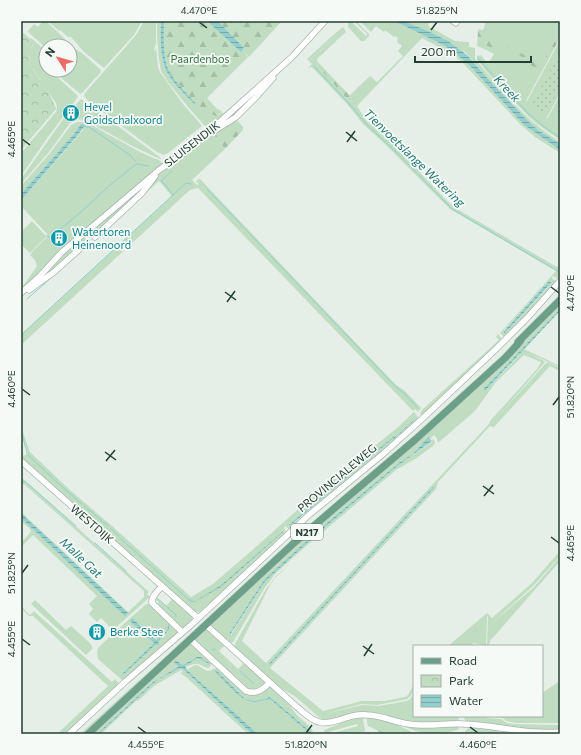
<svg xmlns="http://www.w3.org/2000/svg" width="581" height="755" font-family="Commissioner,sans-serif">
  <defs>
    <pattern id="forest-firs" width="22" height="20" patternUnits="userSpaceOnUse"><rect width="22" height="20" fill="#c0ddc2"/><path d="M5 1l3.5 6h-7zM16 11l3.5 6h-7z" fill="#a5bfa7"/></pattern>
    <pattern id="park-crowns" width="20" height="18" patternUnits="userSpaceOnUse"><rect width="20" height="18" fill="#c0ddc2"/><path d="M2 6a3 3 0 1 1 6 0M12 15a3 3 0 1 1 6 0" fill="none" stroke="#a5bfa7"/></pattern>
    <pattern id="garden-dots" width="8" height="8" patternUnits="userSpaceOnUse"><rect width="8" height="8" fill="#c0ddc2"/><path d="M2 2h.1M6 6h.1" fill="none" stroke="#a5bfa7" stroke-width="1.8" stroke-linecap="round"/></pattern>
    <pattern id="water-rules" width="6" height="5" patternUnits="userSpaceOnUse"><rect width="6" height="5" fill="#92cfcc"/><path d="M0 2.5h6" fill="none" stroke="#77a9a6"/></pattern>
  </defs>
  <rect width="100%" height="100%" fill="#e6eee8"/>
  <path fill="#c0ddc2" fill-rule="evenodd" d="M43,21H46L66,40V42L83,54L101,70L100,73L82,93L80,94L78,92L60,77L57,70H70V46H46V48L28,32V31L34,24L38,27Z
    M48,21H142L134,35L104,68L84,52L71,37H68L60,30L59,31Z
    M144,21H156V44L154,50L155,51L156,48L158,67L160,72L183,104L202,126L168,153L164,155L157,152L100,110L87,100L84,96L85,93L136,35Z
    M157,21H161C160,36 160,61 168,74C175,86 186,95 195,105L197,103L216,115H219L222,112L224,114L211,128L205,126L188,107L168,82L161,71L159,60L157,36Z
    M348,21H351L366,36L367,34L354,21H356L369,34V36L364,41H361L348,27Z
    M360,21H394L421,34L445,46L456,54L470,66L524,125L560,150V153L535,137L521,125L461,61L437,46L422,38L357,106L365,119L397,148L446,200L455,208L557,267L560,264V269L558,272L559,273H560V278L558,279L553,276L552,278L556,281V283L506,337H504L500,333L556,271L450,209L386,145L363,124L348,105L312,67L308,68L312,64L307,59L332,36L343,27L346,32L338,39L335,37L311,59L349,101H351L352,98L349,96L370,76L377,82L403,56L398,51L402,46L397,42H398L397,41L398,38L395,36L394,37L385,30L384,32L376,26L371,32ZM549,281H551V284L507,331L504,333V330Z
    M403,21H430L428,26L455,41L469,42V47L475,48V59C493,81 513,105 534,123C542,130 551,136 560,142V144L538,130L526,119L490,81L466,53L454,45L432,33Z
    M486,21H560V37L526,101H527L560,40V93L546,119H547L560,95V140L537,124L528,116L497,84L477,60V56L478,55L479,56L481,55L488,64L494,54L482,48L478,29L483,30Z
    M31,38L46,51V70H54L57,77L77,95L78,97L48,137L21,176V153L56,112L57,108L56,103L29,63L30,51L34,43L30,39Z
    M81,99L161,158L160,159L134,147L94,125L83,120L78,119L70,123L49,152L21,184V179L64,118Z
    M235,120L238,121L232,122L216,138L225,149L192,180L197,185L199,184L196,182L199,178L395,384L405,391L421,408L418,412L415,409L413,411L198,188L190,190L21,345V335L172,196L159,181L146,193L145,192L156,179L160,171L211,133Z
    M77,122C88,121 99,129 109,135C125,143 143,155 159,160L163,164L25,287L23,286L37,266L35,260L30,255L32,254L31,253L47,237H46L30,253L21,244V232L32,221L46,236L48,235L21,206V200L70,145L83,130L80,125L73,135L21,194V186L50,153L71,125Z
    M153,176L147,186L93,237L90,234L86,238L87,239L47,276L41,277L62,254Z
    M560,303V309C535,336 509,363 483,389L485,391L517,358L524,349L560,366V367L528,353L544,361L545,362L493,422L546,363L548,362L560,368V371L550,366L494,427L490,426L438,482L436,489L270,668L323,711L362,701H384L405,697L408,695L414,684C414,690 412,696 407,699L377,705L361,704L325,714L362,705L379,706L401,702L407,701L410,699L414,693V716H460L459,719L456,722L416,724L374,714L329,720H323L320,718L296,697L274,684L235,649L234,647L235,644L266,589L276,576L292,562L275,578L270,585L242,641L266,663L489,424L490,421L538,368L541,362L524,355L496,382L475,411L438,443L437,439L434,435L430,439L428,437L413,454L400,462L328,522L301,546L267,578L263,582L229,634L231,635L264,583L270,577L317,534L395,468L432,442V440L434,439L435,443L433,446L415,459L401,467L396,470L305,547L275,574L264,589L233,642L230,643L211,627V624L279,559L522,343ZM433,487L434,488L270,665H269Z
    M498,334L502,339L422,416L420,413L423,409L499,340L496,337Z
    M414,412L418,417L419,420L290,530L285,526L284,528L287,533L201,612H195L145,569L146,567L134,556L132,557L21,459V456L26,455V452H28L21,432V427L30,452L70,490L112,526L191,597L213,584L258,545L322,488L397,428ZM416,418L417,419L415,420L396,437L389,442L341,482L291,526L290,525L339,481L392,438L398,434Z
    M22,478L149,592L147,594L150,597L113,630L101,618L97,622L89,614L93,609L89,604L97,596L33,535L21,547V543L30,533L31,530L21,521V518L125,615L127,613L21,513V512L128,612L144,597V591L24,484L21,487V479Z
    M560,551V556L534,585L490,625L533,588L560,557V561L490,641L489,646H487L488,616L487,617L486,646H482V645L473,643L472,646H448L487,613L492,618L532,583Z
    M155,597L166,606L172,599L183,607V610L185,611L188,612L192,616V621L183,629L181,626L180,627L156,605L159,602L154,599Z
    M35,600L66,630L71,626L91,644L92,647V649L86,655L31,604Z
    M146,604H150L179,633L123,681L98,659L97,652L98,648L105,641ZM133,619L156,640L167,631L168,624L169,625L168,632L157,642L158,645L156,643L122,676L121,675L154,643L153,641L131,620Z
    M21,606L30,615L34,611L112,682L115,679L118,682L119,685L66,734H57L108,686L33,616H29L21,608Z
    M206,630L210,631L227,647H223L219,651L238,669L245,662L264,681V684L256,690L245,689L193,640L203,631Z
    M191,642L212,662L210,667L207,668C197,663 197,662 186,667L185,666L198,658L209,664L202,658L197,657L183,665L181,664L176,660L175,662L178,666L177,668L153,682L97,734H91Z
    M172,652L85,734H80L135,684Z
    M196,665C200,666 205,671 208,671C212,671 213,668 217,668L245,693L270,687C283,690 289,706 297,715C301,719 307,723 311,728C313,731 313,731 312,734H311V732L269,697V698L255,701L245,699L216,671C223,680 240,700 252,702C259,703 265,699 271,700L309,733L258,734L187,670L193,666Z
    M180,668L183,669L252,734H248L186,677L180,673L183,672L181,670L154,686L138,701L137,700L101,734H99L153,684L159,679Z
    M560,681V723H515L507,721L502,718L487,716V718L501,719L507,723L514,724L554,725H560V730H529L468,722C465,721 464,719 464,716H542V693Z
    M362,717L363,719L365,731C358,736 346,734 338,734L336,733L329,734L358,726L357,724L325,733V734L324,730L339,724L348,718Z
    M367,717H372L393,723L416,734H381L375,729L368,726L367,723Z
    M404,726H458L459,729C448,734 427,735 416,731C412,730 408,728 404,726Z
    M477,726L498,729L500,734H464C466,728 471,727 477,726Z"/>
  <path fill="url(#forest-firs)" d="M164,21H207L241,51L244,48L222,25L216,21H282L249,57L246,54V55L248,57L207,98L217,109L220,110L222,112L216,116L210,113L197,104H196C188,94 177,84 170,73C162,58 164,37 164,21Z
    M560,30V38L542,71L521,60L522,57L499,46L496,50L484,44L482,48L477,46L478,31H479L542,64Z
    M335,37L338,39L337,40L317,59V61L352,98V100L349,101L311,59Z
    M238,121L243,127V130L225,149L216,138L215,135L230,123Z"/>
  <path fill="url(#park-crowns)" d="M21,31L34,42L30,51L29,63L40,80L44,81L55,106L56,109L21,150Z"/>
  <path fill="url(#garden-dots)" d="M560,51V87L546,113L531,106Z"/>
  <path fill="url(#water-rules)" d="M161,21H164C164,37 162,58 170,73C177,84 188,94 196,104L195,105C186,95 175,86 168,74C160,61 160,36 161,21Z
    M207,21H216L220,23L244,48L241,52Z
    M394,21H403L428,31L448,41L462,51L468,56L490,81L526,119L538,130L560,144V150L524,125L470,66L456,54L445,46L421,34Z
    M81,124L85,125L78,135L21,200V194L73,135Z
    M549,281L551,282V283L507,331L505,333H504V331Z
    M560,309V311L485,391L483,389C509,363 534,336 560,309Z
    M416,418H417L415,420L396,437L389,442L332,490L290,526L289,525L339,481L392,438L398,434Z
    M428,437L432,441L395,468L317,534L270,577L264,583L230,635L229,634L264,580L301,546L328,522L400,462L413,454Z
    M433,487L434,488L270,665L269,664Z
    M21,513L128,613L125,616L21,518Z
    M282,532H283L221,587L194,602H192L189,600L190,599L193,601H195L220,586Z
    M132,618L156,640L167,631L168,624L169,625V630L158,642L159,644L158,645L156,644L122,676L121,675L154,643L130,621Z
    M197,657H201L209,663V664L198,658L185,666L187,670L258,734H252L183,669L180,668L159,679L153,684L99,734H97L153,682L178,667V666L174,662L176,660L181,664L183,665Z
    M216,670L245,699L255,701L268,698L269,697L271,698L311,732V734H309L308,732L271,700C265,699 259,703 252,702C241,701 223,680 215,671Z"/>
  <g fill="none" stroke-linecap="round" stroke-linejoin="round">
    <path stroke="#92cfcc" stroke-width="1" d="M478,58L499,82L528,113L542,125L560,138
      M314,66L353,108L366,124L397,153L452,209L559,272
      M84,126L89,127L130,155L136,162
      M161,180L173,195L186,183L191,184
      M162,180L172,171
      M207,189L396,387L406,395L417,407
      M47,235L50,238L51,236
      M53,235L81,212L110,185L135,165L137,164L149,166
      M27,299L51,278
      M21,335L173,195
      M21,434L23,438L27,452
      M28,455L59,484L82,504
      M21,483L24,481L26,482L76,526
      M84,506L108,526
      M111,529L119,536
      M121,539L189,600
      M95,543L126,571
      M157,598L174,613L176,615V617
      M212,649L216,650
      M240,671L254,684
      M379,731L386,734"/>
    <g stroke="#a8b6ae" stroke-width="7">
      <path id="minor" d="M453,21L456,23L457,21
        M213,131L217,129L236,117L257,96L273,78
        M95,237L142,193L155,176
        M29,290L54,272L83,246
        M21,293L39,277L62,252L111,211L159,170L185,152L232,111L292,57L325,21
        M21,461L198,618
        M162,586C158,591 151,596 152,603L180,630
        M206,625L297,707C303,712 311,720 319,722C329,725 343,718 352,716C357,715 362,714 367,715C381,715 394,722 409,724C427,727 445,723 463,724C496,725 527,735 560,732
        M193,642L246,691C256,695 263,690 269,683
        M69,734L126,681L191,625L310,514L383,454L422,419L496,349L528,317L560,281"/>
    </g>
    <g stroke="#c2c9c6" stroke-width="8">
      <path id="major" d="M518,342L560,300
        M88,734L294,543L344,500L416,439L505,358L518,344L521,340"/>
    </g>
    <use href="#minor" stroke="#fff" stroke-width="5.5"/>
    <use href="#major" stroke="#6da089" stroke-width="7"/>
  </g>
  <path fill="none" stroke="#253f33" stroke-width="1.5" d="M199,22L207,28M431,30L437,22M346,132L357,141M22,139L30,145M347,142L355,131M551,287L559,293M225,292L236,300M227,302L235,291M22,389L30,395M553,405L559,397M105,452L116,460M106,461L115,450M483,486L494,494M484,496L493,485M551,537L559,543M22,573L28,565M22,639L30,645M363,646L374,654M364,656L372,644M138,727L146,733M470,727L478,733M306,733L312,725"/>
  <defs>
    <g id="building-disc" transform="scale(0.9)"><circle r="9.5" fill="#0f9aa8" stroke="#f6faf7"/><path d="M-4-6H4V6H1V3H-1V6H-4ZM-2.5-4.3h1.7v1.8h-1.7ZM.8-4.3h1.7v1.8H.8ZM-2.5-1h1.7V.8h-1.7ZM.8-1h1.7V.8H.8Z" fill="#fff"/></g>
  </defs>
  <g fill-rule="evenodd">
    <use href="#building-disc" x="71" y="113"/>
    <use href="#building-disc" x="59" y="238"/>
    <use href="#building-disc" x="97" y="632"/>
  </g>
  <g text-anchor="middle" stroke-width="3.5" stroke-linejoin="round" paint-order="stroke">
    <rect fill="#f6faf7" stroke="#64776e" stroke-width="1" x="291" y="524" width="32" height="16" rx="3"/>
    <g font-size="10" font-weight="bold" fill="#253f33">
      <text x="307" y="536">N217</text>
    </g>
    <g font-size="11" fill="#32743e" stroke="#f6faf7">
      <text x="200" y="63">Paardenbos</text>
    </g>
    <g font-size="11" fill="#0d838f" stroke="#f6faf7" text-anchor="start">
      <text x="84" y="111">Hevel<tspan x="84" dy="13">Goidschalxoord</tspan></text>
      <text x="72" y="236">Watertoren<tspan x="72" dy="13">Heinenoord</tspan></text>
      <text x="110" y="636">Berke Stee</text>
    </g>
    <g font-size="11" fill="#253f33" stroke="#f6faf7">
      <text transform="translate(192 144) rotate(-38)" y="4">SLUISENDIJK</text>
      <text transform="translate(337 478) rotate(-40)" y="4">PROVINCIALEWEG</text>
      <text transform="translate(92 524) rotate(41)" y="4">WESTDIJK</text>
    </g>
    <g font-size="12" font-style="italic" fill="#227875" stroke="#f6faf7">
      <text transform="translate(507 89) rotate(47)" y="4">Kreek</text>
      <text transform="translate(414 158) rotate(44)" y="4">Tienvoetslange Watering</text>
      <text transform="translate(81 558) rotate(43)" y="4">Malle Gat</text>
    </g>
  </g>
  <rect width="581" height="755" fill="none" stroke="#f6faf7" stroke-width="44"/>
  <rect x="413" y="645" width="130" height="72" fill="#f6faf7" stroke="#a2afa9"/>
  <rect x="421" y="658" width="20" height="6" fill="#6da089" stroke="#a2afa9"/>
  <text x="449" y="665" font-size="12" fill="#253f33">Road</text>
  <rect x="421" y="675" width="20" height="12" fill="url(#park-crowns)" stroke="#a2afa9"/>
  <text x="449" y="685" font-size="12" fill="#253f33">Park</text>
  <rect x="421" y="695" width="20" height="12" fill="url(#water-rules)" stroke="#a2afa9"/>
  <text x="449" y="705" font-size="12" fill="#253f33">Water</text>
  <g transform="translate(58 58) rotate(307)"><circle r="19" fill="#f6faf7" stroke="#a2afa9"/>
  <path d="M0-3L7 15L0 10L-7 15Z" fill="#ea6d68"/>
  <text y="-6" font-size="11" font-weight="bold" text-anchor="middle" fill="#253f33">N</text>
  </g>
  <path d="M415 56v6h116v-6" fill="none" stroke="#253f33" stroke-width="2"/>
  <text x="421" y="56" font-size="12" fill="#253f33" stroke="#f6faf7" stroke-width="3" paint-order="stroke">200 m</text>
  <rect x="22" y="22" width="537" height="711" fill="none" stroke="#253f33" stroke-width="1.5"/>
  <g font-size="10" text-anchor="middle" fill="#253f33">
    <text x="199" y="14">4.470°E</text>
    <text x="437" y="14">51.825°N</text>
    <text transform="translate(11 139) rotate(-90)" y="4">4.465°E</text>
    <text transform="translate(570 293) rotate(-90)" y="4">4.470°E</text>
    <text transform="translate(11 389) rotate(-90)" y="4">4.460°E</text>
    <text transform="translate(570 397) rotate(-90)" y="4">51.820°N</text>
    <text transform="translate(570 543) rotate(-90)" y="4">4.465°E</text>
    <text transform="translate(11 573) rotate(-90)" y="4">51.825°N</text>
    <text transform="translate(11 639) rotate(-90)" y="4">4.455°E</text>
    <text x="146" y="748">4.455°E</text>
    <text x="306" y="748">51.820°N</text>
    <text x="478" y="748">4.460°E</text>
  </g>
</svg>
